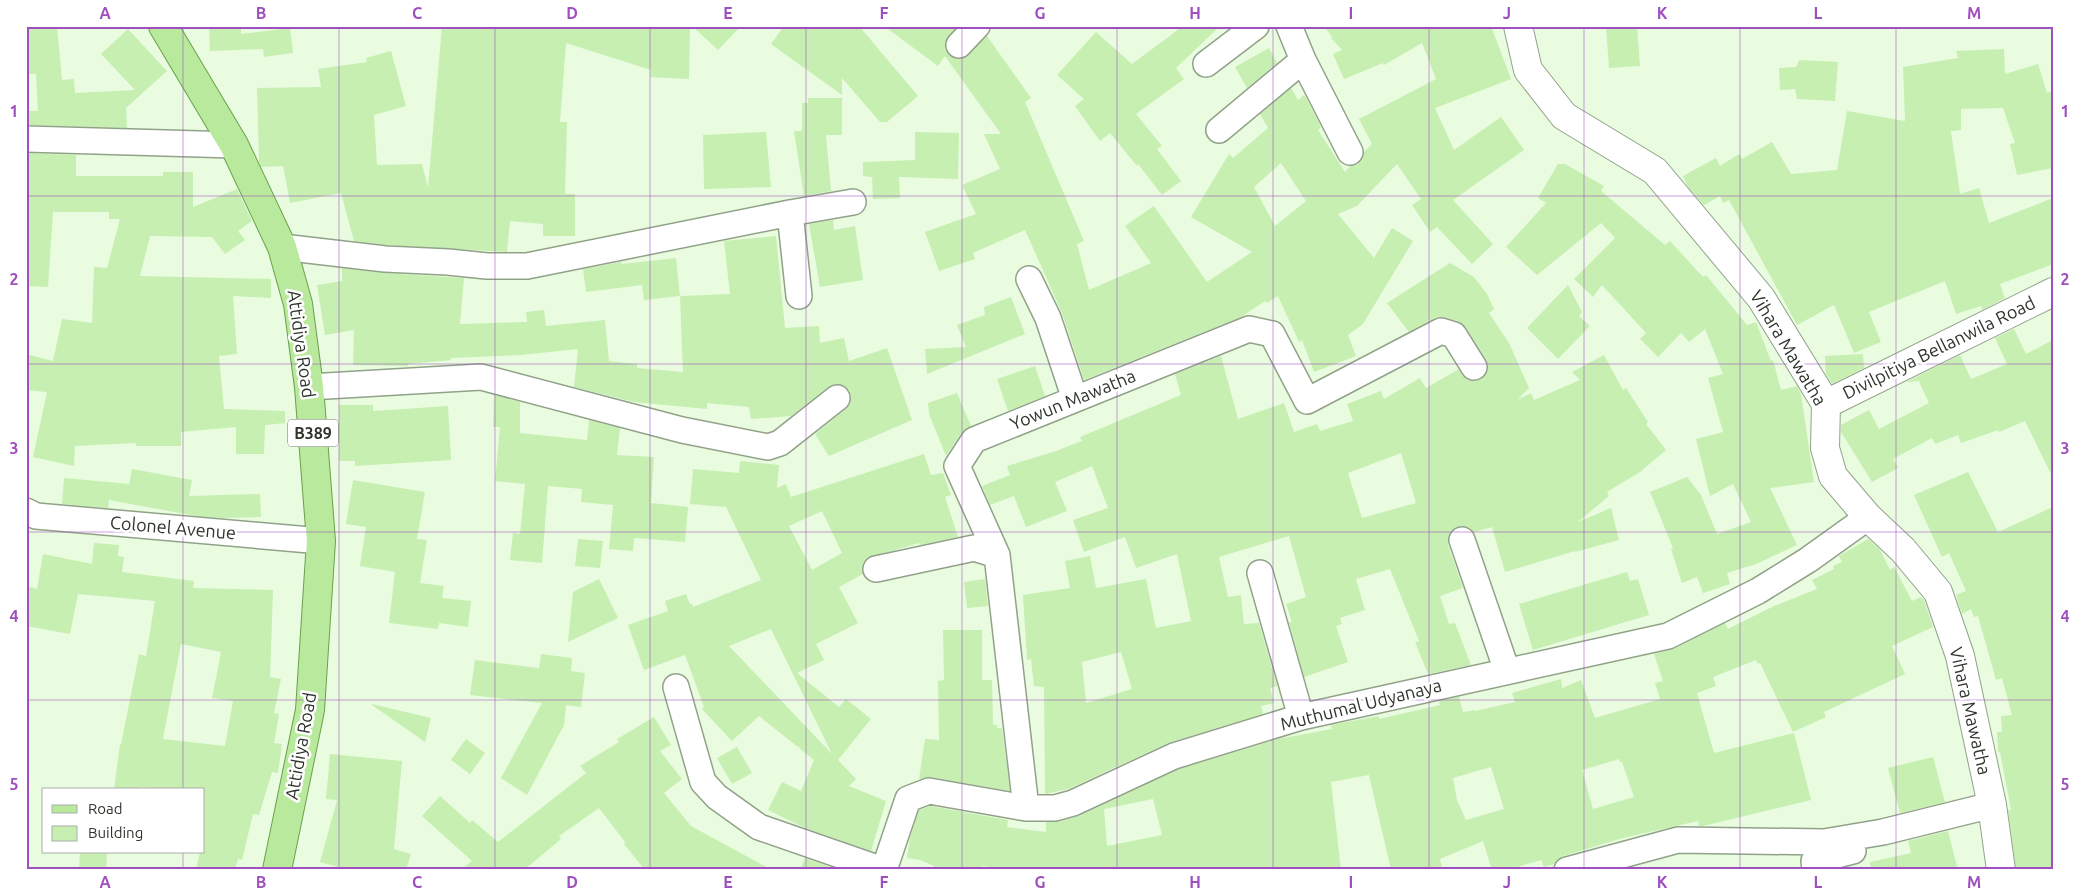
<svg xmlns="http://www.w3.org/2000/svg" width="2079" height="896" font-family="Ubuntu,sans-serif">
  <rect width="100%" height="100%" fill="#e9fce0"/>
  <path fill="#c6efb1" fill-rule="evenodd" d="M26,26H57L62,80L74,79L75,93L135,90L101,54L128,29L167,71L126,108L127,128L26,125V111H38L36,74H26Z
    M209,26H241V34L290,28L293,53L264,57L263,49L210,51Z
    M442,26H690L689,79L650,77L651,70L566,43L560,122H567L565,194H575V236H543V224L510,221L507,252L386,245L354,241L341,193L290,203L283,166L261,167L259,162L257,88L321,87L318,69L367,62L366,58L391,51L406,106L374,115L377,165L422,164L428,188Z
    M692,26H741L718,50Z
    M784,26H859L918,96L887,122H880L842,78V95L771,44Z
    M884,26H957L945,42V49L949,55L956,59H963L969,55L987,36L1031,98L1025,102L1084,241L1077,244L1089,290L1151,263L1125,226L1154,206L1207,282L1252,252L1191,217L1229,154L1233,158L1268,128L1260,114L1291,88L1298,100L1304,95L1305,96L1321,127L1318,130L1345,172L1350,166L1357,165L1362,160L1364,152L1372,144L1359,119L1436,79L1422,43L1384,65L1383,63L1344,79L1333,54L1342,50L1331,38L1332,37L1324,26H1491L1511,79L1435,108L1454,150L1501,117L1524,150L1453,200L1493,244L1472,264L1437,227L1430,232L1412,205L1421,199L1397,164L1357,206L1338,214L1374,258L1392,228L1413,241L1363,324L1348,335L1356,356L1314,372L1302,340L1299,342L1278,296L1267,303L1265,301L1241,317L1084,380L1062,313L1025,230L973,253L975,259L939,271L925,232L976,214L962,185L1000,169L984,134H1001L945,56L938,66ZM1281,163L1306,201L1275,226L1254,187Z
    M1183,26H1220L1176,68L1184,79L1136,114L1162,146L1157,149L1181,181L1162,195L1138,164L1137,166L1110,133L1100,141L1075,106L1084,99L1057,75L1096,32L1132,64Z
    M1606,26H1637L1640,66L1609,68Z
    M1269,48L1277,63L1247,88L1235,67Z
    M2004,49L2005,74L2038,64L2047,93L2053,91V168L2017,175L2010,144L2015,143L2003,108L1961,109V130L1951,131L1960,194L1979,188L1989,223L2053,198V264L2000,284L2005,298L1982,310L1981,306L1956,314L1945,281L1869,312L1881,342L1854,353L1834,305L1797,325L1729,200L1723,203L1720,196L1704,205L1688,187L1683,176L1716,158L1720,166L1739,154L1742,159L1772,142L1791,174L1837,170L1847,111L1905,121L1903,67L1958,58L1956,51Z
    M1799,60L1838,62L1835,101L1797,99L1795,89L1780,90L1779,68L1796,67Z
    M808,98H842V135H826L831,191L804,196L794,131H802V103H808Z
    M766,132L771,187L704,189L703,135Z
    M915,132L959,133L958,179L899,177L900,198L873,199L872,177L863,176V162L915,160Z
    M26,153L76,155V176H163V172H193V207L237,189L252,221L238,231L245,240L225,254L212,237L150,236L140,276L271,279V298L233,296L237,354L219,356L224,409L285,411V423L265,425L264,454H236V427L181,432V446H136V443L75,446L74,466L33,457L47,392L26,390V354L53,361L62,319L92,323L94,267L107,268L120,219H109V212H53L48,287L26,286Z
    M1558,164H1565L1604,186L1601,191L1665,245L1670,241L1703,277L1706,275L1747,325L1756,322L1771,361L1773,360L1781,390L1797,386L1801,394L1814,482L1770,488L1797,545L1756,564L1727,573L1730,584L1703,593L1697,577L1682,583L1671,549L1673,548L1650,492L1687,477L1701,495L1717,534L1751,522L1733,484L1710,496L1696,439L1723,432L1708,378L1723,374L1705,329L1689,342L1681,333L1658,357L1640,339L1646,333L1602,285L1593,297L1574,279L1615,238L1601,223L1537,275L1506,247L1546,203L1538,198Z
    M833,220L834,230L855,226L863,280L820,287L809,224Z
    M776,236L785,328L819,326L820,343L844,338L849,361L887,348L912,420L829,456L815,434L846,409L850,404L851,396L849,390L842,385L834,384L828,387L791,416L751,419L749,407L707,403V409L634,402L574,387L578,349L521,355L451,358V360L408,364V366L353,365L354,330L325,335L317,285L342,281V268L384,273L464,278L460,324L527,322L526,312L544,310L546,326L605,320L609,361L637,364V368L683,372L680,296L730,294L724,241Z
    M676,258L680,296L644,300L642,285L586,292L583,269L621,262L622,264Z
    M1450,263L1474,277L1487,294L1494,309L1489,313L1509,343L1529,388L1517,400L1531,393L1534,400L1580,380L1572,372L1604,355L1623,390L1626,388L1648,422L1646,424L1666,450L1640,472L1607,492L1609,496L1578,522L1611,508L1619,540L1575,552V551L1505,572L1492,527L1474,532L1464,526L1457,527L1452,530L1448,537V545L1463,588L1440,596L1449,624L1455,623L1471,665L1428,674L1415,642L1419,641L1390,569L1356,579L1365,610L1340,618L1342,624L1336,626L1348,662L1304,677L1289,622H1292L1286,604L1306,597L1289,536L1219,557L1228,597L1241,595L1244,624L1259,623L1277,686L1270,688L1274,703L1261,706L1263,714L1170,742L1068,789L1045,794L1044,687L1034,686L1031,659L1027,660L1023,595L1070,588L1065,561L1090,556L1096,588L1146,579L1156,628L1191,621L1177,554L1136,568L1125,537L1084,552L1073,520L1108,508L1092,466L1055,482L1067,511L1026,527L1014,496L990,505L982,486L1010,475L1007,466L1056,451L1082,441L1080,437L1181,395L1175,374L1221,356L1238,419L1284,403L1294,432L1317,424L1320,431L1353,421L1347,404L1381,391L1384,399L1420,378L1426,388L1459,369L1468,380L1474,381L1481,379L1486,374L1488,366L1486,359L1466,327L1458,321L1444,317L1434,318L1409,332L1387,303ZM1401,453L1416,503L1362,518L1348,473ZM1121,652L1132,689L1086,703L1082,662Z
    M1568,285L1582,312L1579,316L1590,326L1558,359L1527,328Z
    M1011,297L1025,334L927,374L925,349L966,347L957,325L985,315L984,307Z
    M2014,329L2026,354L2053,340V478L2025,421L1999,432L1998,430L1961,443L1958,435L1935,444L1932,438L1893,459L1898,468L1872,482L1841,432V425L1869,410L1879,429L1929,403L1919,382L1921,381L1906,382L1960,355L1971,379L2007,364L1995,338Z
    M1863,354L1864,368L1832,384L1826,374L1825,356Z
    M1035,366L1045,396L1008,411L997,379Z
    M957,393L971,426L962,432L946,456L929,414L928,403Z
    M494,395L520,402V433L587,440L589,420L620,428L617,455L654,457L651,503L688,507L685,542L634,538L633,551L609,549L613,505L581,502L582,489L548,486L542,563L510,560L513,533L520,534L525,484L495,481L500,427H493Z
    M339,405H373V411L448,406L451,460L355,466V461H339Z
    M924,454L931,475L943,473L951,495L945,497L958,537L920,545L919,543L867,558L862,565L863,574L839,587L858,623L816,644L824,660L797,673L839,707L846,699L871,719L838,760L856,779L849,786L886,801L871,851L803,827L768,810L782,782L801,791L814,760L799,748L800,746L798,747L759,716L732,741L702,709L704,707L685,655L644,670L628,625L668,611L665,601L686,594L690,604H692L693,607L761,580L726,507L690,504L693,469L739,473L740,461L779,465L777,488L786,484L791,497ZM822,511L842,553L812,570L789,526ZM771,629L790,668L832,754L729,646Z
    M132,469L192,480L189,496L260,494L261,517L221,518L196,516L109,500L108,508L62,504L64,478L129,484Z
    M1968,472L1998,532L2053,507V870H2016L2008,810H2011L2000,752H1998L1997,732H2002L2001,716L2012,715L2002,678L1996,680L1978,616L1974,617L1971,609L1962,614L1956,595L1966,591L1949,553L1942,557L1914,495Z
    M353,480L425,492L417,539L427,540L420,583L444,586L442,598L471,601L468,627L439,623L438,629L389,623L395,572L360,566L366,527L346,524Z
    M578,539L603,541L600,568L575,566Z
    M1868,539L1880,550L1890,570L1894,567L1912,601L1921,597L1924,600L1933,627L1892,646L1905,674L1824,712L1826,717L1793,732L1760,663L1758,664L1756,660L1713,677L1716,686L1697,693L1714,753L1794,733L1811,800L1703,826H1699L1698,821L1623,838L1563,856L1554,864L1544,867L1541,860L1507,870H1492L1483,841L1440,859L1442,867L1432,870H1391L1369,775L1331,782L1341,870H1016L982,866V870H933L934,866L920,860L907,858L910,838L919,810L930,806L1008,820L1007,827L1046,832V822H1059L1079,816L1179,769L1278,739L1332,729L1331,725L1379,716V719L1440,705L1439,701L1459,697L1463,712L1475,710V711L1515,702L1512,693L1561,679L1562,688L1581,680L1595,718L1660,699L1655,683L1663,681L1654,654L1674,649L1725,623L1728,629L1774,606L1817,589L1812,580L1834,569L1833,566L1842,562L1839,556ZM1619,759L1620,762H1622L1634,797L1593,809L1582,770ZM1491,767L1504,809L1466,820L1457,800L1453,778ZM1153,799L1162,835L1107,846L1104,809Z
    M94,543L119,545L118,556L124,557L122,572L194,581L193,588L273,590L270,677L281,679L274,713L279,714L274,743L282,744L278,773L272,772L259,815L253,814L242,860L238,859L235,870H196L200,852H204V790H162L141,787V790H114L120,744H121L139,654L146,656L155,601L78,594L70,634L26,626V586L37,589L43,554L92,564ZM181,644L221,652L212,698L233,701L225,746L163,739Z
    M1627,572L1630,581L1638,579L1649,615L1533,650L1519,604Z
    M599,579L618,618L568,642L573,592Z
    M985,579L988,606L967,608L964,582Z
    M943,630H982V680H992L993,725H997V728H1002L1010,791L931,777L919,779L925,739L939,740L938,681L944,680Z
    M541,654L572,658L571,671L585,673L581,707L566,705L564,725L527,795L501,778L542,703L470,695L475,660L539,668Z
    M372,704L431,718L425,742L372,705Z
    M654,717L671,745L660,751L682,779L664,793L691,826L772,870H645L624,844L625,842L599,808L559,836L561,839L524,870H461L472,861L422,816L440,796L470,823L472,820L498,842L586,773L580,766L619,742L617,739Z
    M466,739L485,753L470,774L451,760Z
    M737,747L752,773L732,784L717,758Z
    M330,754L402,761L394,849L411,854L406,870H349L320,862L337,800L326,799Z
    M1933,757L1945,802L1900,813L1888,768Z
    M1948,831L1958,870H1871L1870,862L1911,853L1908,841Z
    M80,852H107L106,870H79Z
    M805,858L838,870H800Z"/>
  <g fill="none" stroke-linecap="round" stroke-linejoin="round">
    <g stroke="#91a289" stroke-width="28">
      <path id="street" d="M1289,26L1303,60L1350,152
        M959,45L977,26
        M1206,64L1256,26
        M1219,130L1303,60
        M26,139L234,145
        M790,213L799,296
        M282,247L385,259L448,262L487,266H527L790,213L853,202
        M1029,279L1048,318L1075,399
        M309,387L481,377L682,430L768,447L780,443L837,398
        M26,511L36,516L321,541
        M1462,540L1507,671
        M876,569L974,548L997,555
        M1260,573L1301,717
        M676,687L703,782L717,797L759,827L883,870
        M1026,808L997,555L957,466L974,440L1249,329L1272,334L1307,401L1441,331L1454,335L1474,367
        M884,870L908,799L929,791L1026,808H1055L1073,803L1174,756L1301,717L1668,636L1758,591L1808,560L1868,517
        M1567,870L1678,840L1824,842L1883,832L1992,805
        M1815,870L1814,861L1853,851"/>
    </g>
    <g stroke="#91a289" stroke-width="30">
      <path id="secondary" d="M1518,26L1528,70L1564,116L1655,171L1761,298L1826,404L1825,448L1833,476L1868,517L1903,550L1938,592L1960,656L1992,805L2001,870
        M1826,404L2053,292"/>
    </g>
    <g stroke="#6aa14b" stroke-width="30">
      <path id="primary" d="M163,26L234,145L282,247L298,304L309,387L321,541L310,710L277,870"/>
    </g>
    <use href="#street" stroke="#fff" stroke-width="25"/>
    <use href="#secondary" stroke="#fff" stroke-width="28"/>
    <use href="#primary" stroke="#b9e99d" stroke-width="28"/>
  </g>
  <path fill="none" stroke="#9f4fbf" stroke-width="1" stroke-opacity="0.55" d="M183,26V790M339,26V870M495,26V870M650,26V870M806,26V870M962,26V870M1117,26V870M1273,26V870M1429,26V870M1584,26V870M1740,26V870M1896,26V870M26,196H2053M26,364H2053M26,532H2053M26,700H2053M183,852V870"/>
  <g text-anchor="middle" stroke-width="5" stroke-linejoin="round" paint-order="stroke">
    <rect fill="#fff" stroke="#6d726b" stroke-width="1" x="288" y="419.5" width="50" height="27" rx="4"/>
    <g font-size="16" font-weight="bold" fill="#2e352b">
      <text x="313" y="439">B389</text>
    </g>
    <g font-size="18" fill="#2e352b" stroke="#fff">
      <text transform="translate(301 344) rotate(82)" y="6">Attidiya Road</text>
      <text transform="translate(1788 348) rotate(59)" y="6">Vihara Mawatha</text>
      <text transform="translate(1939 348) rotate(-26)" y="6">Divilpitiya Bellanwila Road</text>
      <text transform="translate(1073 400) rotate(-22)" y="6">Yowun Mawatha</text>
      <text transform="translate(173 528) rotate(5)" y="6">Colonel Avenue</text>
      <text transform="translate(1361 705) rotate(-14)" y="6">Muthumal Udyanaya</text>
      <text transform="translate(1970 711) rotate(77)" y="6">Vihara Mawatha</text>
      <text transform="translate(301 746) rotate(-80)" y="6">Attidiya Road</text>
    </g>
  </g>
  <rect width="2079" height="896" fill="none" stroke="#ffffff" stroke-width="55"/>
  <rect x="42" y="788" width="162" height="65" fill="#ffffff" stroke="#abaeaa"/>
  <rect x="52" y="805" width="25" height="8" fill="#b9e99d" stroke="#abaeaa"/>
  <text x="88" y="814" font-size="15" fill="#2e352b">Road</text>
  <rect x="52" y="826" width="25" height="15" fill="#c6efb1" stroke="#abaeaa"/>
  <text x="88" y="838" font-size="15" fill="#2e352b">Building</text>
  <rect x="28" y="28" width="2024" height="840" fill="none" stroke="#9f4fbf" stroke-width="2"/>
  <g font-size="16" text-anchor="middle" font-weight="bold" fill="#9f4fbf">
    <text x="105" y="19">A</text>
    <text x="261" y="19">B</text>
    <text x="417" y="19">C</text>
    <text x="572" y="19">D</text>
    <text x="728" y="19">E</text>
    <text x="884" y="19">F</text>
    <text x="1040" y="19">G</text>
    <text x="1195" y="19">H</text>
    <text x="1351" y="19">I</text>
    <text x="1507" y="19">J</text>
    <text x="1662" y="19">K</text>
    <text x="1818" y="19">L</text>
    <text x="1974" y="19">M</text>
    <text x="14" y="117">1</text>
    <text x="2065" y="117">1</text>
    <text x="14" y="285">2</text>
    <text x="2065" y="285">2</text>
    <text x="14" y="454">3</text>
    <text x="2065" y="454">3</text>
    <text x="14" y="622">4</text>
    <text x="2065" y="622">4</text>
    <text x="14" y="790">5</text>
    <text x="2065" y="790">5</text>
    <text x="105" y="888">A</text>
    <text x="261" y="888">B</text>
    <text x="417" y="888">C</text>
    <text x="572" y="888">D</text>
    <text x="728" y="888">E</text>
    <text x="884" y="888">F</text>
    <text x="1040" y="888">G</text>
    <text x="1195" y="888">H</text>
    <text x="1351" y="888">I</text>
    <text x="1507" y="888">J</text>
    <text x="1662" y="888">K</text>
    <text x="1818" y="888">L</text>
    <text x="1974" y="888">M</text>
  </g>
</svg>
